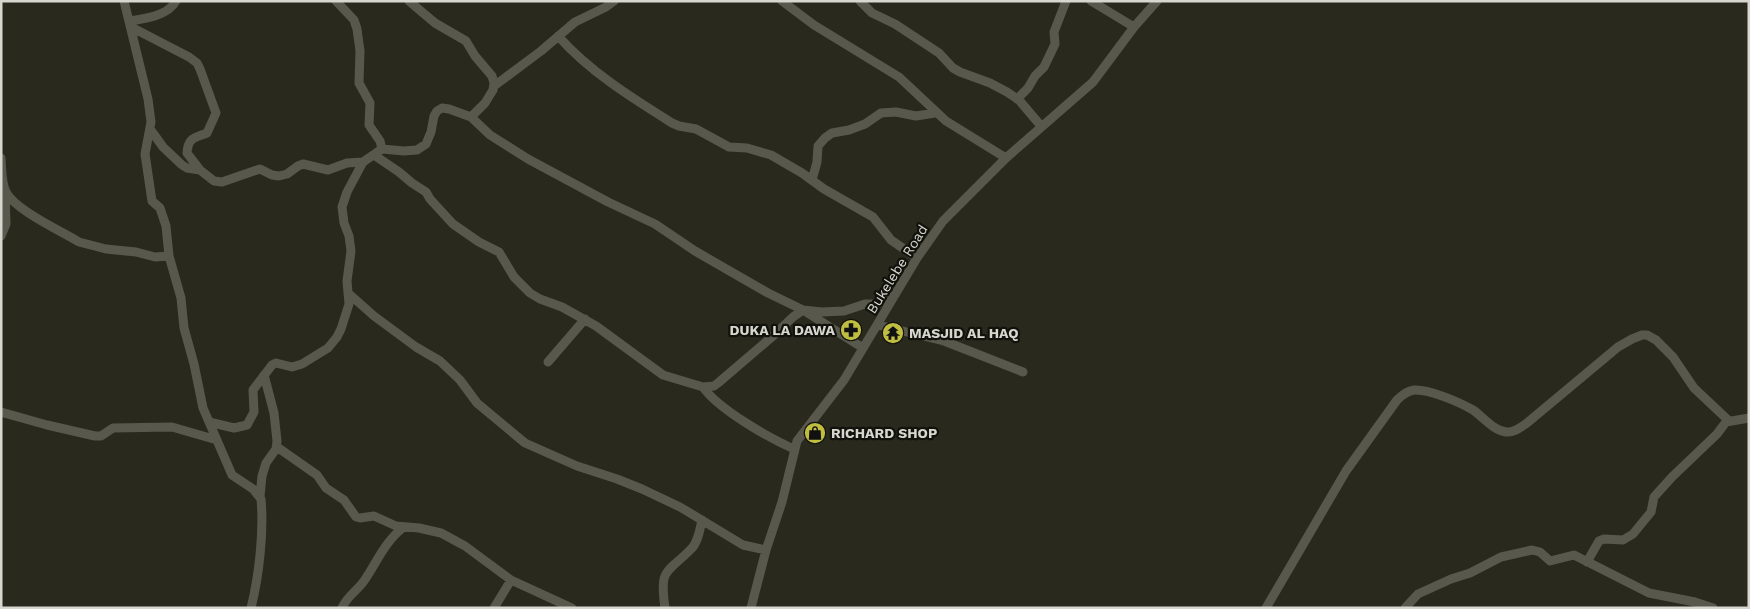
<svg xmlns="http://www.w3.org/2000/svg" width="1750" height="609" font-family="'Work Sans',sans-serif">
  <rect width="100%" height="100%" fill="#29291e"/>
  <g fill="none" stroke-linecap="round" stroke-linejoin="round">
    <path stroke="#58584c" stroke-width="9" d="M124,1L148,99L151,122L145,154L152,201L160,208L166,226L169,256L181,298L184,328L194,364L203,408L232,475L253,489L261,499C264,532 259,576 251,608
      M336,1L354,20L357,29L360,51L359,83L370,103L369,125L380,141L382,149
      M409,1L435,23L466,41L475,56L492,76L494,83L493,90L485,103L471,117
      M782,1L814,25L899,77L946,121L1006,158
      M860,1L872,13L895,24L939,53L953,68L960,72L990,83L1007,92L1019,100L1041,126
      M1091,1L1134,27
      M129,21C144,19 168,16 176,1
      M131,27L189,57L197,63L200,69L216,113L207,133C195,138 188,137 187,153L200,170
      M558,36C590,72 632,98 672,123L679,126L696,129L729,147L747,148L771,155L802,173L824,189L873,217L891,240L917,258
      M494,86L541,51L575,22L606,7L614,1
      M1017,99L1028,88L1035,76L1044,67L1055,44L1054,32L1066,1
      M150,129L163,147L182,165L187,168L200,170L214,181L222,182L260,169L272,175L279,176L287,174L298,166L303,164L328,170L347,163L363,162L382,149L404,151L417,150L426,144L431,132L434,116L437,111L442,108L449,109L471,117L490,135L528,159L608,202L655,224L695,251L768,293L803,310L863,348
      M374,155L399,172L412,183L426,192L430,199L453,224L479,242L499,252L514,277L530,293L540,299L562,307L596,326L663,375L703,387L714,386L718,383L773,336L793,317L803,310L822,312L844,311L865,304H877L895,295
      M1,158C2,169 1,182 6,192C15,210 61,231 79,242L106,249L136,252L155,257L169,256
      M812,180L817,162L818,146L825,138L832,133L849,130L865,124L881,113L896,112L916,116L935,113
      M1,236L6,224L5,191
      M348,293L374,316L416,347L440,361L460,380L477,403L525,443L577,466L617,479L642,489L680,507L743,545L766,550
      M878,325L944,341L1023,372
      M548,362L585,319
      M703,387C718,409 769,438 794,449
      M1,412L47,425L95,436H101L113,428L172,427L217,440
      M209,422L234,428L247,425L254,412L253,390L272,365L276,363L292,367L302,364L328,348L337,337L341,329L349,304L347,281L351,251L349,236L344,223L342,207L347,192L363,162
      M277,447L317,475L326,488L344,500L356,517L360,518L374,516L396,526L419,528L441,533L465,546L511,580L572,608
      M260,496L262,476L266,463L276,449L277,441L274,413L264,375
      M1587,562L1599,541L1604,539L1623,540L1633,534L1651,512L1654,497L1672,477L1717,434L1726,422L1749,418
      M342,608C347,596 357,591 364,581C377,562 385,541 404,527
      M494,608L511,580
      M665,608C659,567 667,574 691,549C698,543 700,529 702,520
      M751,608L766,550L782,502L797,441L844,380L917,258L943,221L1006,158L1093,82L1134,27L1157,1
      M1266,608L1346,471L1397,400C1402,395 1407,391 1414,390C1429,389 1459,402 1473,410C1483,417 1493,430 1506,432C1514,433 1521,427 1527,423L1618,347L1632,339L1642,335H1647L1656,340L1673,357L1694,388L1728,420
      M1405,608L1418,594L1451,579L1470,573L1501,557L1532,550L1540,552L1550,561L1574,555L1649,593L1695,602L1713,608"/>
  </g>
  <defs>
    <g id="pharmacy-disc" transform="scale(1.125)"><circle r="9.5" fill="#c0be40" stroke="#11120c"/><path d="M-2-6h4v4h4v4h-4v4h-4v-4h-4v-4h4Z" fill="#111"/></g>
    <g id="temple-disc" transform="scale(1.125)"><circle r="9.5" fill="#c0be40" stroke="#11120c"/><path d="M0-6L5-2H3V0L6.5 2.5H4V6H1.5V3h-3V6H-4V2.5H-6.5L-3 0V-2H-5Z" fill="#111"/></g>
    <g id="shop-disc" transform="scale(1.125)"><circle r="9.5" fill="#c0be40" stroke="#11120c"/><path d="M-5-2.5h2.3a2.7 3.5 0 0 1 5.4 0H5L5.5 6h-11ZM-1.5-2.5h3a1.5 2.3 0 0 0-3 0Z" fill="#111"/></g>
  </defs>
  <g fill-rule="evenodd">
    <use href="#pharmacy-disc" x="851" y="330"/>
    <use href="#temple-disc" x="893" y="333"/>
    <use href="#shop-disc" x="815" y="433"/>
  </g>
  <g text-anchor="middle" stroke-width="4.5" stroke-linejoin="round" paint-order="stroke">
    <g font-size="14" fill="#d7d7d0" stroke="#11120c">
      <text transform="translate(897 269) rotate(-58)" y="5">Bukelebe Road</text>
    </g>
    <g font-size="14" font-weight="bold" fill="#d7d7d0" stroke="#11120c" text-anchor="start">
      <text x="835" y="335" text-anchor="end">DUKA LA DAWA</text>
      <text x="909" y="338">MASJID AL HAQ</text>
      <text x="831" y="438">RICHARD SHOP</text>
    </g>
  </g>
  <rect width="1750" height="609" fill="none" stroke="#d7d7d0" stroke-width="5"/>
</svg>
